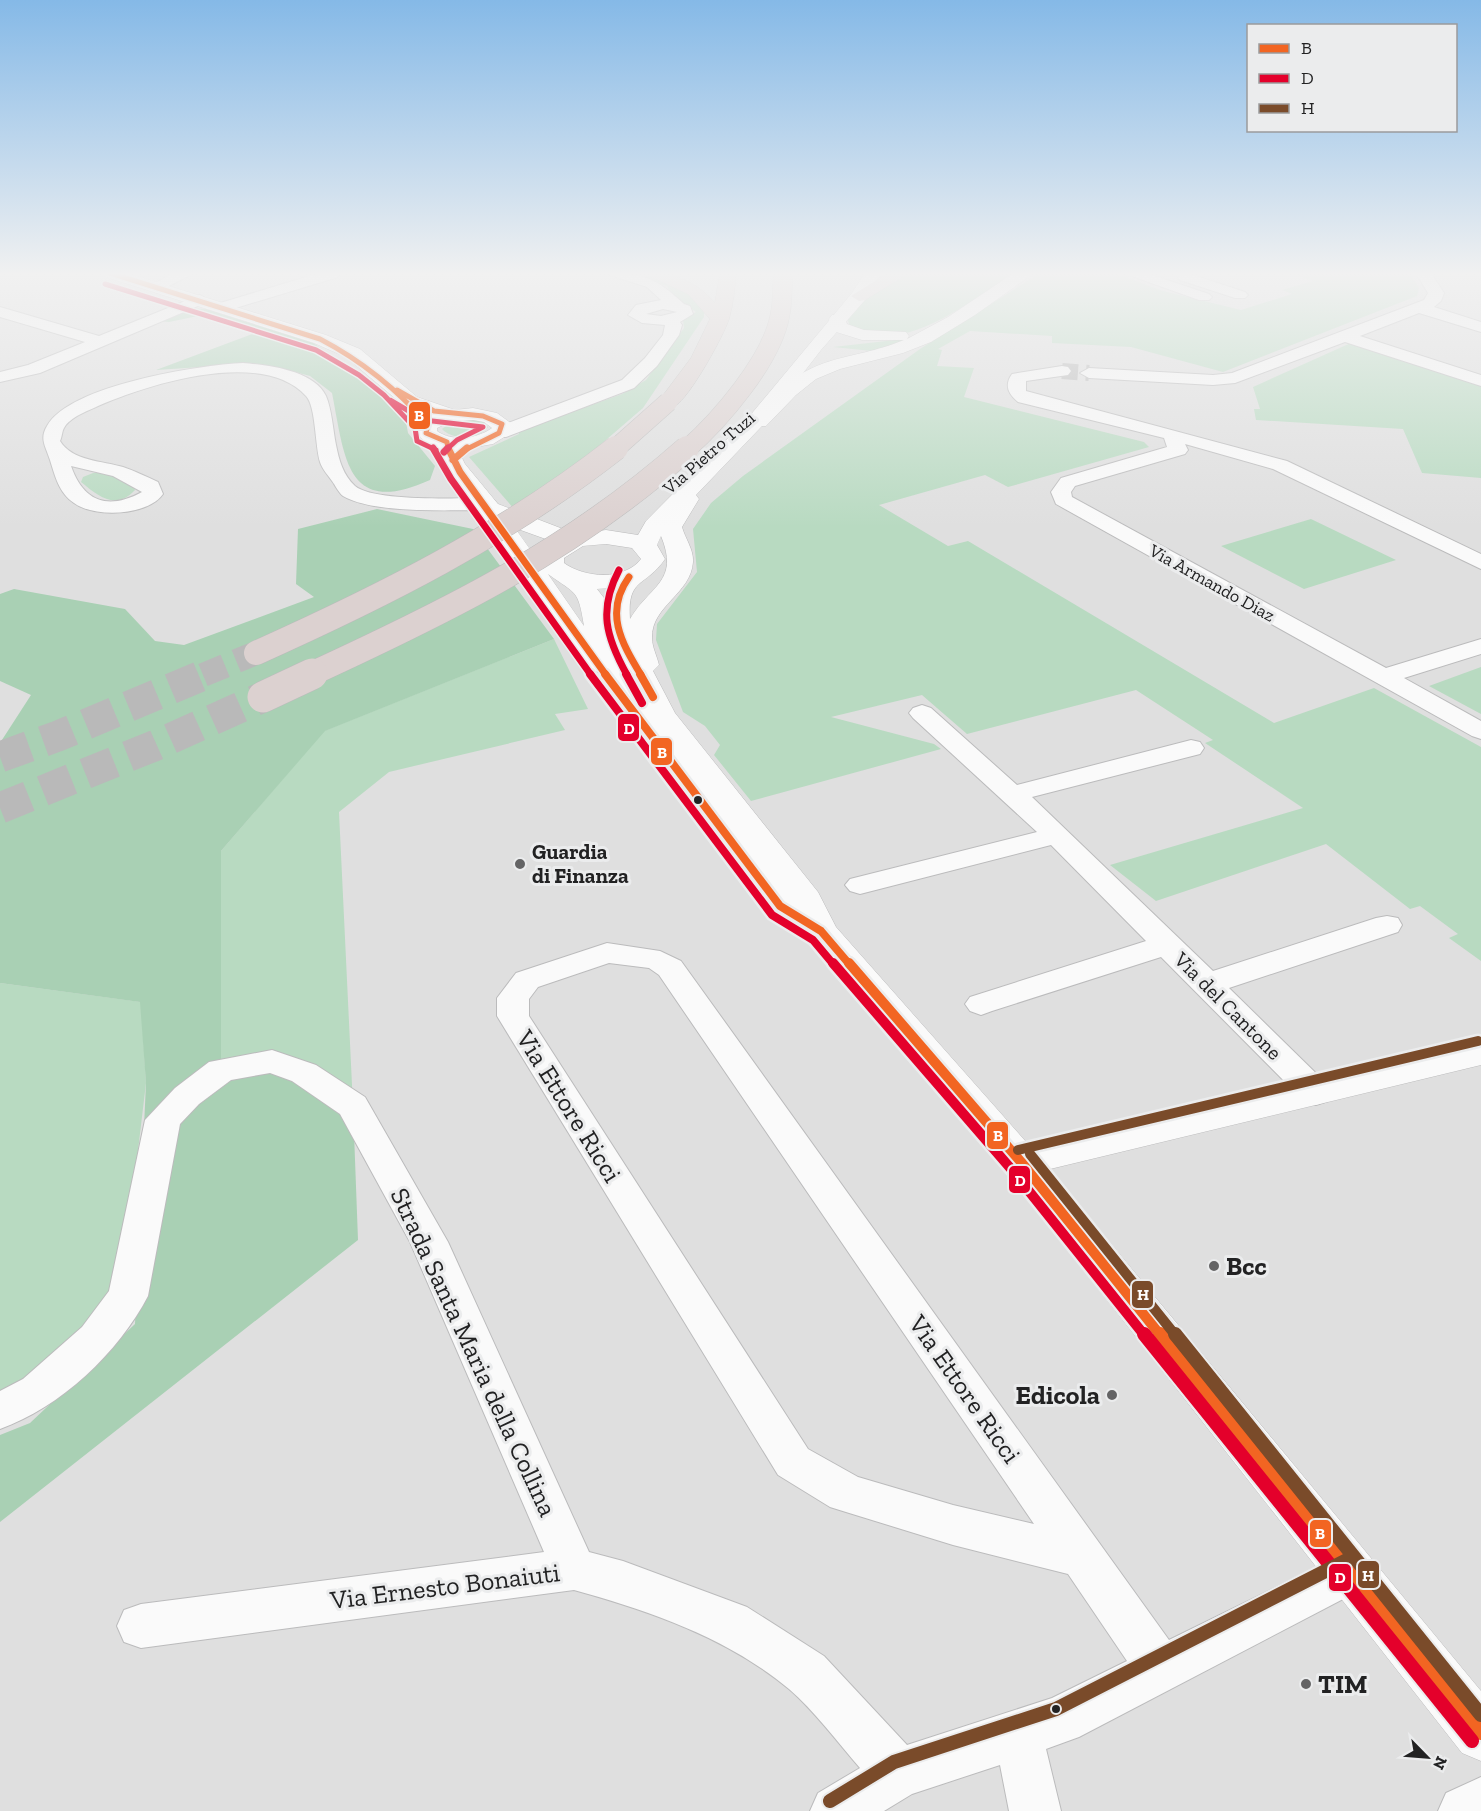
<svg xmlns="http://www.w3.org/2000/svg" width="1481" height="1811" font-family="'Zilla Slab',serif">
  <rect width="100%" height="100%" fill="#dfdfdf"/>
  <path fill="#b8dac1" d="M907,273H1014C981,294 934,331 895,335C880,336 864,330 850,327L848,320L870,294Z
    M1040,273H1115L1163,291L1241,310L1292,294L1282,290L1313,281L1291,273H1410L1419,288L1417,296L1223,372L1131,347L1052,343V336L970,331L938,349L942,350L937,366L974,368L964,397L1144,442L1149,447L1008,487L985,475L879,505L948,546L968,541L1274,723L1374,688L1481,747V961L1449,938L1458,934L1420,906L1410,909L1326,844L1156,901L1110,865L1303,808L1205,743L1213,740L1136,690L967,734L922,695L831,717L934,744L941,749L751,801L714,755L720,745L705,726L683,712L656,640L657,624L697,572L693,529L711,503L743,476L920,349Z
    M647,275C671,282 688,289 704,308V317L643,408L585,458L515,510L469,457L519,434V431L622,394L646,380L684,328L683,320L696,312L673,296L667,286L644,279Z
    M926,333L872,351L833,347L904,339Z
    M1353,342L1481,385V478L1422,473L1403,429L1256,420L1254,409H1260L1253,387Z
    M469,419L483,422L488,427C479,439 453,441 442,429L453,421Z
    M93,473H107L132,484L135,490C116,511 98,496 81,482L83,477Z
    M1311,519L1396,560L1304,589L1221,546Z
    M554,639L588,709L555,714L565,730L389,772L339,812L353,1106L221,1070V851L324,731Z
    M1481,667V714L1429,686Z
    M0,983L141,1002L146,1083L132,1201L117,1288L96,1339L0,1411Z"/>
  <path fill="#a9d0b4" d="M190,308L206,309L313,343L357,371L406,422L408,433L435,466L430,480C346,518 345,458 332,393L310,376L284,369L248,364L156,370L255,333L198,316L169,322L158,321Z
    M377,509L473,529L554,639L325,731L221,851V1069L272,1061L353,1106L358,1240L0,1522V1435L30,1423L135,1324L146,1083L140,1002L0,983V743L31,695L0,681V594L14,589L125,609L155,641L184,645L314,597L296,584L298,529Z"/>
  <g fill="none" stroke-linecap="round" stroke-linejoin="round">
    <path stroke="#b9b9b9" stroke-width="16" stroke-dasharray="16 8" stroke-linecap="butt" d="M1062,371L1089,373"/>
    <path stroke="#b9b9b9" stroke-width="24" stroke-dasharray="24 12" stroke-linecap="butt" d="M203,675L256,653"/>
    <path stroke="#b9b9b9" stroke-width="31" stroke-dasharray="31 15" stroke-linecap="butt" d="M0,757L58,736L206,674
      M0,808L154,746L263,697"/>
    <g stroke="#bbbbbc" stroke-width="2">
      <path id="minor" d="M174,273H194L161,290H151L148,287Z
        M319,273L340,274L338,277L229,310L223,312L215,307L217,304Z
        M604,273C643,273 655,277 684,304L690,306L693,314L680,322L682,325L679,335L657,366L634,388L506,437H492L490,433L492,429L622,380L645,358L663,335L665,325L642,323L628,315L636,305L661,300L647,287ZM663,309L677,312L661,316L646,314Z
        M1123,273H1146L1209,294L1212,297L1209,300H1199Z
        M1416,273H1431L1444,293L1441,301L1434,307L1481,322V332L1419,313L1360,336L1481,375V386L1345,342L1235,383L1213,385L1089,378L1080,373L1089,368L1213,375L1232,373L1424,300L1428,293Z
        M1180,274H1190L1245,292L1248,295L1245,298H1235L1180,280L1178,277Z
        M200,295L208,300L205,303L40,373L0,382V372L28,365L85,342L0,317V307L99,336Z
        M243,363C267,365 314,370 326,396C332,410 333,430 336,445C339,460 343,475 355,486C374,502 460,498 487,498L494,500L497,504L494,508L487,510C451,510 373,514 343,496C339,493 335,485 332,481C328,475 322,469 320,462C315,447 316,406 306,396C262,348 149,384 98,406C88,411 70,417 64,428C62,431 62,437 60,441C72,461 103,461 123,467C135,471 147,477 158,482L163,494C148,516 94,518 74,503C59,493 55,476 50,460C46,447 39,439 47,426C70,385 199,365 243,363ZM71,466L113,476L142,492C109,510 84,503 71,466Z
        M1062,366L1068,367L1071,371L1068,375L1026,381V391L1287,461L1481,554V569L1273,469L1185,444L1188,450L1185,454L1075,486L1071,492L1072,497L1386,668L1481,639V654L1404,678L1481,721V739L1472,736L1056,504L1051,492L1061,478L1167,447L1164,438L1018,402C1008,394 1004,385 1012,374Z
        M922,705L931,708L1017,785L1191,740L1200,742L1204,748L1200,754L1032,797L1213,971L1376,918L1387,916L1398,918L1402,925L1398,932L1229,988L1328,1085L1333,1093L1328,1101L1316,1105L1304,1101L1161,957L992,1011L981,1015L970,1011L965,1004L970,997L1146,941L1051,845L860,894L850,891L845,885L850,879L1037,832L913,718L909,713L913,708Z
        M607,943L660,951L681,961L1169,1640L1352,1550L1368,1556L1375,1571L1368,1586L1079,1737L1046,1749L1061,1811H1009L1000,1765L912,1794L884,1811H810L818,1793L860,1768C838,1743 814,1710 789,1689C728,1638 650,1611 574,1590L141,1648L124,1642L117,1626L124,1610L141,1604L544,1552L410,1242L340,1114L292,1081L270,1073L231,1080L199,1104L180,1124L148,1296C118,1353 61,1407 0,1429V1391L23,1379L82,1327L109,1291L145,1120L175,1088L209,1062L272,1050L316,1065L365,1097L448,1242L589,1552L623,1561L747,1607L824,1656L907,1745L1052,1698L1127,1661L1068,1574L953,1545L846,1512L830,1507L778,1475L497,1016V998L516,973ZM609,963L649,968L659,975L1034,1524L953,1505L858,1477L808,1449L529,1016V999L538,987Z
        M1481,1777V1811H1438L1446,1793Z"/>
    </g>
    <g stroke="#bbbbbc" stroke-width="1">
      <path id="tertiary" d="M1014,273H1034L975,315L931,342L903,353L840,369L816,379L796,395L766,426H752L749,422C754,414 762,408 768,402C815,351 847,363 904,340H862L833,331L829,319L832,315H844L847,324L864,330L906,332L909,336L907,339L948,317Z
        M1481,1041V1065L1021,1176L1007,1172L1001,1162L1007,1152L1021,1148Z"/>
    </g>
    <g stroke="#bbbbbc" stroke-width="1">
      <path id="secondary" d="M101,273H127L326,335L360,349L417,397L455,410L473,408L497,413L512,424L509,434L493,444L458,450L465,464L498,504L576,534L606,530L638,535L646,521L748,418L852,293L865,273H881L865,300L821,350L762,426L696,495L699,499L682,527C685,538 694,550 693,562C691,594 651,606 652,638C652,647 657,656 659,665L653,671L675,713L818,892L836,927L1035,1152L1481,1691V1761L1462,1753L1007,1172L809,938L768,913L628,726L601,672L589,671L499,538L447,469L437,447L426,443L416,433L421,421L432,415L403,405L346,357L314,343L103,276ZM473,420L484,422L492,428C477,439 452,442 437,431V428L450,422ZM515,528L554,542L543,554L539,562ZM661,536C680,582 650,585 630,619C627,577 645,588 665,559L657,545ZM606,544L632,548L641,559C624,581 585,578 564,563V558L583,546ZM548,574C577,595 578,589 584,626ZM610,588L604,598L597,589Z"/>
    </g>
    <g stroke="#bbb" stroke-width="1">
      <path id="motorway" d="M643,273C675,273 694,280 715,303L720,273H736C735,289 733,305 729,319C723,337 690,397 675,406C671,409 665,407 661,406L658,402L691,358L710,319L688,294Z
        M888,273H909L865,300L859,301L851,296Z"/>
    </g>
    <use href="#minor" fill="#fafafa" fill-rule="evenodd"/>
    <use href="#tertiary" fill="#fafafa" fill-rule="evenodd"/>
    <use href="#secondary" fill="#fafafa" fill-rule="evenodd"/>
    <use href="#motorway" fill="#dcd1d0" fill-rule="evenodd"/>
    <g stroke="#bbb" stroke-width="20" stroke-linecap="butt">
      <path id="motorway-bridge-far2" d="M614,450L668,402
        M686,450C720,420 772,360 780,315C783,301 782,287 783,273"/>
    </g>
    <g stroke="#bbb" stroke-width="25" stroke-linecap="butt">
      <path id="motorway-bridge-far1" d="M256,653C383,596 505,535 616,448
        M309,675C448,611 571,551 687,448"/>
    </g>
    <g stroke="#bbb" stroke-width="32" stroke-linecap="butt">
      <path id="motorway-bridge" d="M263,697L312,674"/>
    </g>
    <use href="#motorway-bridge-far2" stroke="#dcd1d0" stroke-width="19"/>
    <use href="#motorway-bridge-far1" stroke="#dcd1d0" stroke-width="24"/>
    <use href="#motorway-bridge" stroke="#dcd1d0" stroke-width="31"/>
    <g stroke="#ebeced" stroke-width="8">
      <path id="bus-1-far4" d="M110,273L320,339C362,361 397,389 428,425L426,433L447,442L448,450
        M397,390L434,411L483,416L502,424L499,433L465,450"/>
    </g>
    <g stroke="#ebeced" stroke-width="10">
      <path id="bus-1-far3" d="M448,448L460,472L606,675
        M453,460L467,448
        M629,577C604,612 621,642 641,675"/>
    </g>
    <g stroke="#ebeced" stroke-width="13">
      <path id="bus-1-far2" d="M605,674L780,906L821,931L850,965
        M640,674L653,697"/>
    </g>
    <g stroke="#ebeced" stroke-width="15">
      <path id="bus-1-far1" d="M849,963L1021,1162L1161,1336"/>
    </g>
    <g stroke="#ebeced" stroke-width="18">
      <path id="bus-1" d="M1160,1334L1481,1733"/>
    </g>
    <g stroke="#ebeced" stroke-width="8">
      <path id="bus-2-far4" d="M105,284L316,350L359,375L384,395L415,428L417,441L436,450
        M390,400L424,420L483,427L457,440L446,450"/>
    </g>
    <g stroke="#ebeced" stroke-width="10">
      <path id="bus-2-far3" d="M433,448L451,479L591,675
        M444,452L448,448
        M619,570C598,610 606,637 627,675"/>
    </g>
    <g stroke="#ebeced" stroke-width="13">
      <path id="bus-2-far2" d="M590,674L772,915L813,940L834,965
        M626,674L642,703"/>
    </g>
    <g stroke="#ebeced" stroke-width="15">
      <path id="bus-2-far1" d="M833,963L1012,1170L1145,1336"/>
    </g>
    <g stroke="#ebeced" stroke-width="18">
      <path id="bus-2" d="M1144,1334L1472,1741"/>
    </g>
    <g stroke="#ebeced" stroke-width="15">
      <path id="bus-3-far1" d="M1018,1150L1478,1041
        M1030,1154L1176,1336"/>
    </g>
    <g stroke="#ebeced" stroke-width="18">
      <path id="bus-3" d="M1175,1334L1481,1715
        M830,1801L894,1762L1056,1709L1347,1560"/>
    </g>
    <use href="#bus-1-far4" stroke="#f26522" stroke-width="5"/>
    <use href="#bus-1-far3" stroke="#f26522" stroke-width="7"/>
    <use href="#bus-1-far2" stroke="#f26522" stroke-width="8"/>
    <use href="#bus-1-far1" stroke="#f26522" stroke-width="10"/>
    <use href="#bus-1" stroke="#f26522" stroke-width="14"/>
    <use href="#bus-2-far4" stroke="#e4002b" stroke-width="5"/>
    <use href="#bus-2-far3" stroke="#e4002b" stroke-width="7"/>
    <use href="#bus-2-far2" stroke="#e4002b" stroke-width="8"/>
    <use href="#bus-2-far1" stroke="#e4002b" stroke-width="10"/>
    <use href="#bus-2" stroke="#e4002b" stroke-width="14"/>
    <use href="#bus-3-far1" stroke="#7a4b2a" stroke-width="10"/>
    <use href="#bus-3" stroke="#7a4b2a" stroke-width="14"/>
  </g>
  <linearGradient id="sky" x2="0" y2="1"><stop stop-color="#85b9e7"/><stop offset="0.52" stop-color="#f1f1f1"/><stop offset="1" stop-color="#f1f1f1" stop-opacity="0"/></linearGradient>
  <rect width="1481" height="527" fill="url(#sky)"/>
  <g fill="#222223" stroke="#ebeced" stroke-width="2">
    <circle cx="698" cy="800" r="5"/>
    <circle cx="1056" cy="1709" r="5"/>
  </g>
  <g fill="#646465" stroke="#ebeced" stroke-width="2">
    <circle cx="520" cy="864" r="6"/>
    <circle cx="1214" cy="1266" r="6"/>
    <circle cx="1112" cy="1395" r="6"/>
    <circle cx="1306" cy="1684" r="6"/>
  </g>
  <g text-anchor="middle" stroke-width="6" stroke-linejoin="round" paint-order="stroke">
    <g font-size="18" fill="#222223" stroke="#ebeced">
      <text transform="translate(709 453) rotate(-41)" y="6">Via Pietro Tuzi</text>
      <text transform="translate(1212 583) rotate(29)" y="6">Via Armando Diaz</text>
    </g>
    <g font-size="21" font-weight="bold" fill="#222223" stroke="#ebeced" text-anchor="start">
      <text x="532" y="859">Guardia<tspan x="532" dy="24">di Finanza</tspan></text>
    </g>
    <g font-size="21" fill="#222223" stroke="#ebeced">
      <text transform="translate(1228 1006) rotate(45)" y="7">Via del Cantone</text>
    </g>
    <g font-size="26" fill="#222223" stroke="#ebeced">
      <text transform="translate(569 1106) rotate(58)" y="9">Via Ettore Ricci</text>
      <text transform="translate(474 1352) rotate(65)" y="9">Strada Santa Maria della Collina</text>
      <text transform="translate(965 1389) rotate(55)" y="9">Via Ettore Ricci</text>
      <text transform="translate(445 1586) rotate(-7)" y="9">Via Ernesto Bonaiuti</text>
    </g>
    <g font-size="26" font-weight="bold" fill="#222223" stroke="#ebeced" text-anchor="start">
      <text x="1226" y="1275">Bcc</text>
      <text x="1100" y="1404" text-anchor="end">Edicola</text>
      <text x="1318" y="1693">TIM</text>
    </g>
  </g>
  <g stroke="#ebeced" stroke-width="2">
    <rect x="408" y="401" width="23" height="29" rx="6" fill="#f26522"/>
    <rect x="617" y="713" width="23" height="29" rx="6" fill="#e4002b"/>
    <rect x="650" y="737" width="23" height="29" rx="6" fill="#f26522"/>
    <rect x="986" y="1121" width="23" height="29" rx="6" fill="#f26522"/>
    <rect x="1008" y="1165" width="23" height="29" rx="6" fill="#e4002b"/>
    <rect x="1131" y="1280" width="23" height="29" rx="6" fill="#7a4b2a"/>
    <rect x="1309" y="1519" width="23" height="29" rx="6" fill="#f26522"/>
    <rect x="1357" y="1560" width="23" height="29" rx="6" fill="#7a4b2a"/>
    <rect x="1328" y="1563" width="24" height="29" rx="6" fill="#e4002b"/>
  </g>
  <g font-size="16" text-anchor="middle" font-weight="bold" fill="#fff">
    <text x="419" y="421">B</text>
    <text x="629" y="734">D</text>
    <text x="662" y="758">B</text>
    <text x="998" y="1141">B</text>
    <text x="1020" y="1186">D</text>
    <text x="1143" y="1300">H</text>
    <text x="1320" y="1539">B</text>
    <text x="1368" y="1581">H</text>
    <text x="1340" y="1583">D</text>
  </g>
  <rect x="1247" y="24" width="210" height="108" fill="#ebeced" stroke="#9b9b9c" stroke-width="1.5"/>
  <rect x="1259" y="44" width="30" height="9" fill="#f26522" stroke="#9b9b9c" stroke-width="1.5"/>
  <text x="1301" y="54" font-size="18" fill="#222223">B</text>
  <rect x="1259" y="74" width="30" height="9" fill="#e4002b" stroke="#9b9b9c" stroke-width="1.5"/>
  <text x="1301" y="84" font-size="18" fill="#222223">D</text>
  <rect x="1259" y="104" width="30" height="9" fill="#7a4b2a" stroke="#9b9b9c" stroke-width="1.5"/>
  <text x="1301" y="114" font-size="18" fill="#222223">H</text>
  <g transform="translate(1427 1757) rotate(115)" stroke="#ebeced" stroke-width="4.5" paint-order="stroke">
  <path d="M0-4.5L10 22L0 15L-10 22Z" fill="#222223"/>
  <text y="-9" font-size="16" font-weight="bold" text-anchor="middle" fill="#222223">N</text>
  </g>
</svg>
